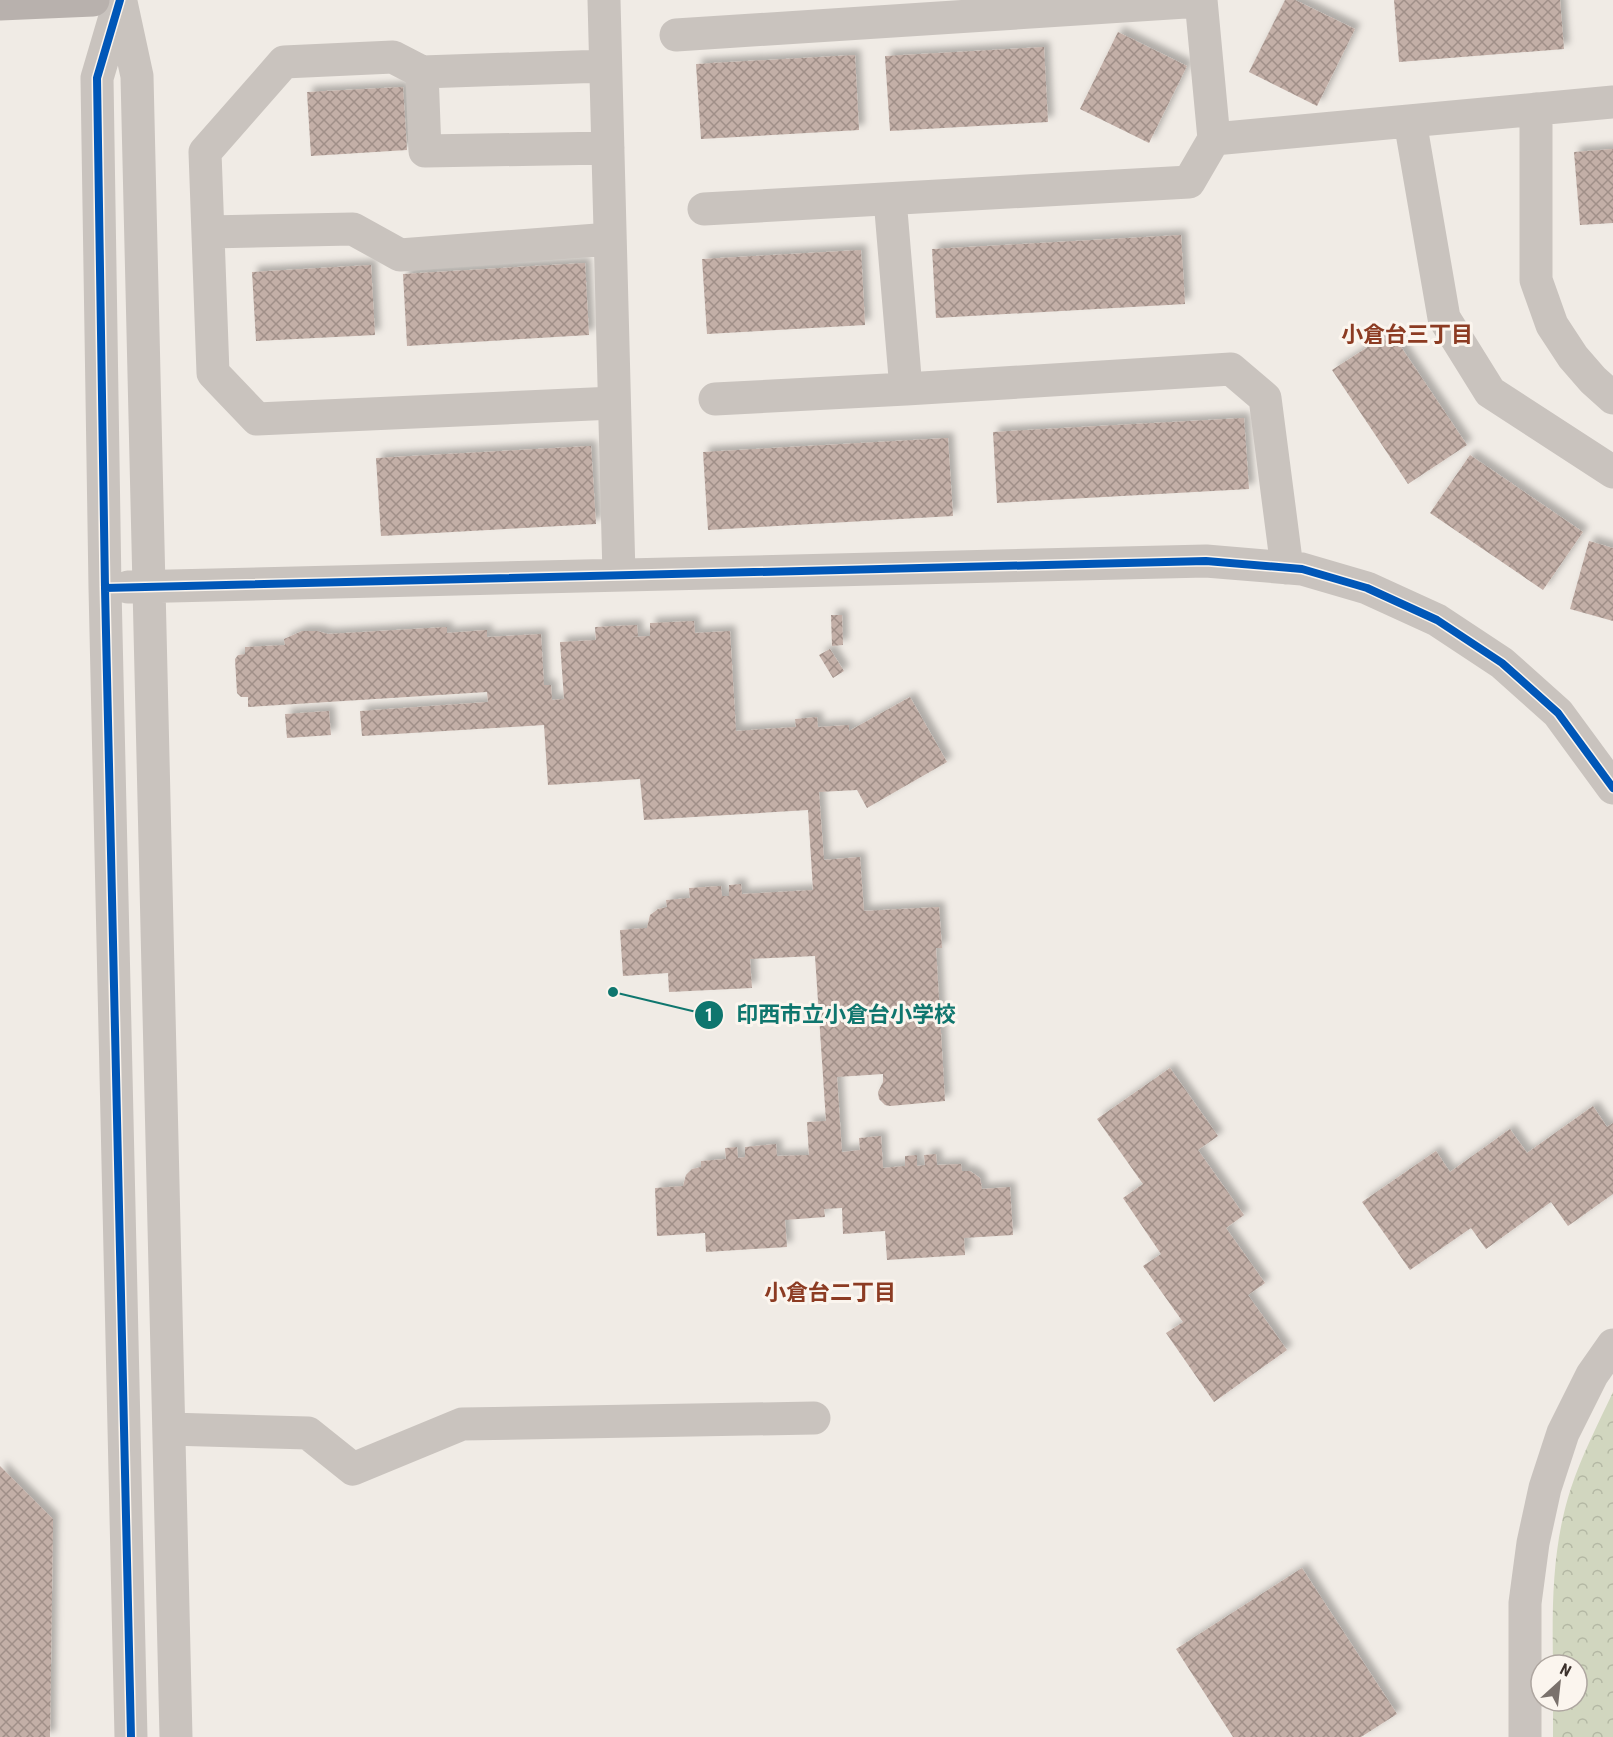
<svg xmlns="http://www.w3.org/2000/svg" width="1613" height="1737" font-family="'Roboto Condensed','Noto Sans JP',sans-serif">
  <defs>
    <pattern id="forest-crowns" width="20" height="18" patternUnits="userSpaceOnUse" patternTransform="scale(1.5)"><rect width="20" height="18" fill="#d1d6bf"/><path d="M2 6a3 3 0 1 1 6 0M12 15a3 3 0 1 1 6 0" fill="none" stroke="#b4b8a4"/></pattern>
    <pattern id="building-cross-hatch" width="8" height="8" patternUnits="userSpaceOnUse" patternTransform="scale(1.5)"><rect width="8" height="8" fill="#c3afa7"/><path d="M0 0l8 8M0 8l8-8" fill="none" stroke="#a08f88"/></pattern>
    <filter id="shadow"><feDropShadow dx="5.5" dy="-5.5" stdDeviation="3" flood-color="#0004"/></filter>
  </defs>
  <rect width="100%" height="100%" fill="#f0ebe5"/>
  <path fill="url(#forest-crowns)" d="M1613,1392V1737H1553V1701H1577V1665H1553C1552,1605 1552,1546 1571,1488C1582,1455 1598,1424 1613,1392Z"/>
  <path fill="url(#building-cross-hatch)" filter="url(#shadow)" d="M1285,0H1295L1355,29L1317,106L1249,72Z
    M1394,0H1560L1564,49L1399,62Z
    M1118,32L1187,66L1149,143L1080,109Z
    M1044,47L1048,122L890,131L885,56Z
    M855,55L859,130L701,139L696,64Z
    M403,87L407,150L311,156L307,92Z
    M1613,149V223L1580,225L1574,152Z
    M1181,235L1185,304L936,318L932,249Z
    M861,250L865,325L707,334L702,259Z
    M585,263L589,335L407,346L403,274Z
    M371,265L375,335L256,341L252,272Z
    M1391,332L1467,445L1408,484L1332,370Z
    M1244,418L1249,489L997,503L993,432Z
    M948,438L953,516L708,530L703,452Z
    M591,446L596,524L381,536L376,458Z
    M1470,455L1583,532L1543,590L1430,513Z
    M1589,541L1613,548V621L1570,609Z
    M831,615H842L843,645L832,646Z
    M694,621L695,633L730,631L736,731L796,727L795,719L817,717L818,727L849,725V731L910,697L947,762L867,808L857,790L819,792L824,860L860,857L864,911L939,907L942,948H936L945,1101L890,1106L885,1105L879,1099L878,1092L883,1082V1074L837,1077L842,1152L860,1150L859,1138L881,1136L883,1168L905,1166V1156L917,1155V1166L925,1165L924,1155L936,1154L937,1165L961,1164L962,1171H970L980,1178L982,1189L1010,1187L1013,1235L964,1238L965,1255L887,1260L885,1231L843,1234L842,1208L824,1209L825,1217L785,1220L787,1247L706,1252L705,1233L657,1236L655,1188L683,1186L686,1175L692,1169L701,1167V1161L726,1159L725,1148L737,1147L738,1158L745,1157V1147L776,1144L777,1156L809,1155L807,1122L826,1121L815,956L750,959L752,988L669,992L668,973L623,976L620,930L647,928L650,915L658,909L667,907L666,900L690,898L689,888L721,886L722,896H729V885L741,884L742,894L813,890L808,810L644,820L640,779L548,785L544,725L362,736L360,711L488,702L487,692L248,707V697H241L237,693L235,659L238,655L245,654V647L285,645L284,639L302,631H317L328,634L447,627V633L487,630V637L541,634L544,685H551L552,700L564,699L560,642L596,640L595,627L637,625L638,636L629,637L650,636V623Z
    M830,649L844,671L833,678L819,655Z
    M329,711L331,735L287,738L285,714Z
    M1170,1068L1218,1136L1198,1150L1244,1215L1226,1228L1265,1283L1248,1295L1287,1350L1214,1402L1166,1333L1183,1322L1143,1266L1161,1254L1123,1198L1143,1184L1097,1119Z
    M1593,1106L1607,1127L1613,1123V1194L1568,1226L1551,1202L1486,1249L1471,1228L1410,1270L1362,1202L1436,1151L1450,1172L1510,1129L1527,1153Z
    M0,1466L53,1519L50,1737H0Z
    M1302,1568L1397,1714L1361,1737H1233L1176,1649Z"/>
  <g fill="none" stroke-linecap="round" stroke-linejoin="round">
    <path stroke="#c9c3be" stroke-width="33" d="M120,0L97,78L105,588L131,1737
      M604,0L619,575
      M121,2L137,76L176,1737
      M676,35L1201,1
      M605,66L422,72L393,57L284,62L205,152L213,373L257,419L614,403
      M422,72L425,151L608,148
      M1536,109V280L1552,325L1573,357L1593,380L1613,398
      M1410,121L1444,318L1490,392L1613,472
      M1214,139L1613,102
      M704,209L1189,182L1214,139L1201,0
      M208,232L353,229L400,255L610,239
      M906,389L1231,369L1265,398L1287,568
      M715,399L906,389L890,199
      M128,587L1206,561L1302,569L1367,588L1437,620L1502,663L1558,713L1613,788
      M169,1429L308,1433L353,1469L462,1424L814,1418
      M1525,1737V1603L1533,1543L1545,1488L1563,1433L1592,1375L1613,1345"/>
    <path stroke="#b8b1ad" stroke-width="33" d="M0,4L93,0"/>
    <g stroke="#fbf5ee" stroke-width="11">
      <path id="cycleway" d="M120,0L97,78L105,588L131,1737
        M105,588L1206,561L1302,569L1367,588L1437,620L1502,663L1558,713L1613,788"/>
    </g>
    <use href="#cycleway" stroke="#0057b8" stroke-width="8"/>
  </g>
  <g text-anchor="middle" stroke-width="6" stroke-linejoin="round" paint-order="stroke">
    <g font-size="22" font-weight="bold" fill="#8c3b22" stroke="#fbf5ee">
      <text x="1407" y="342">小倉台三丁目</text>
      <text x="830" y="1300">小倉台二丁目</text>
    </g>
  </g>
  <path fill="none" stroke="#0f766e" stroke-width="2" d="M613 992L709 1015"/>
  <g fill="#0f766e" stroke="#fbf5ee" stroke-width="2">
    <circle cx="613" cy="992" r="6"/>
    <circle cx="709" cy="1015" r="15"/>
  </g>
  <g font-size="18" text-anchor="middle" font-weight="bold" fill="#fff">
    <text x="709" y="1021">1</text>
  </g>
  <g font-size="22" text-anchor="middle" font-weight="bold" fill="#0f766e" stroke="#fbf5ee" stroke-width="6" stroke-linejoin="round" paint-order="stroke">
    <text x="846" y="1022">印西市立小倉台小学校</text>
  </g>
  <g transform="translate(1559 1683) rotate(27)"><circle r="28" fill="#fbf5ee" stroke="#aea6a0" stroke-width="1.5"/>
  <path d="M0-4.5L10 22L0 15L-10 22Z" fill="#7a716c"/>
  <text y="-9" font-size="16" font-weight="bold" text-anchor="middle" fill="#3b302b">N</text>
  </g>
</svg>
